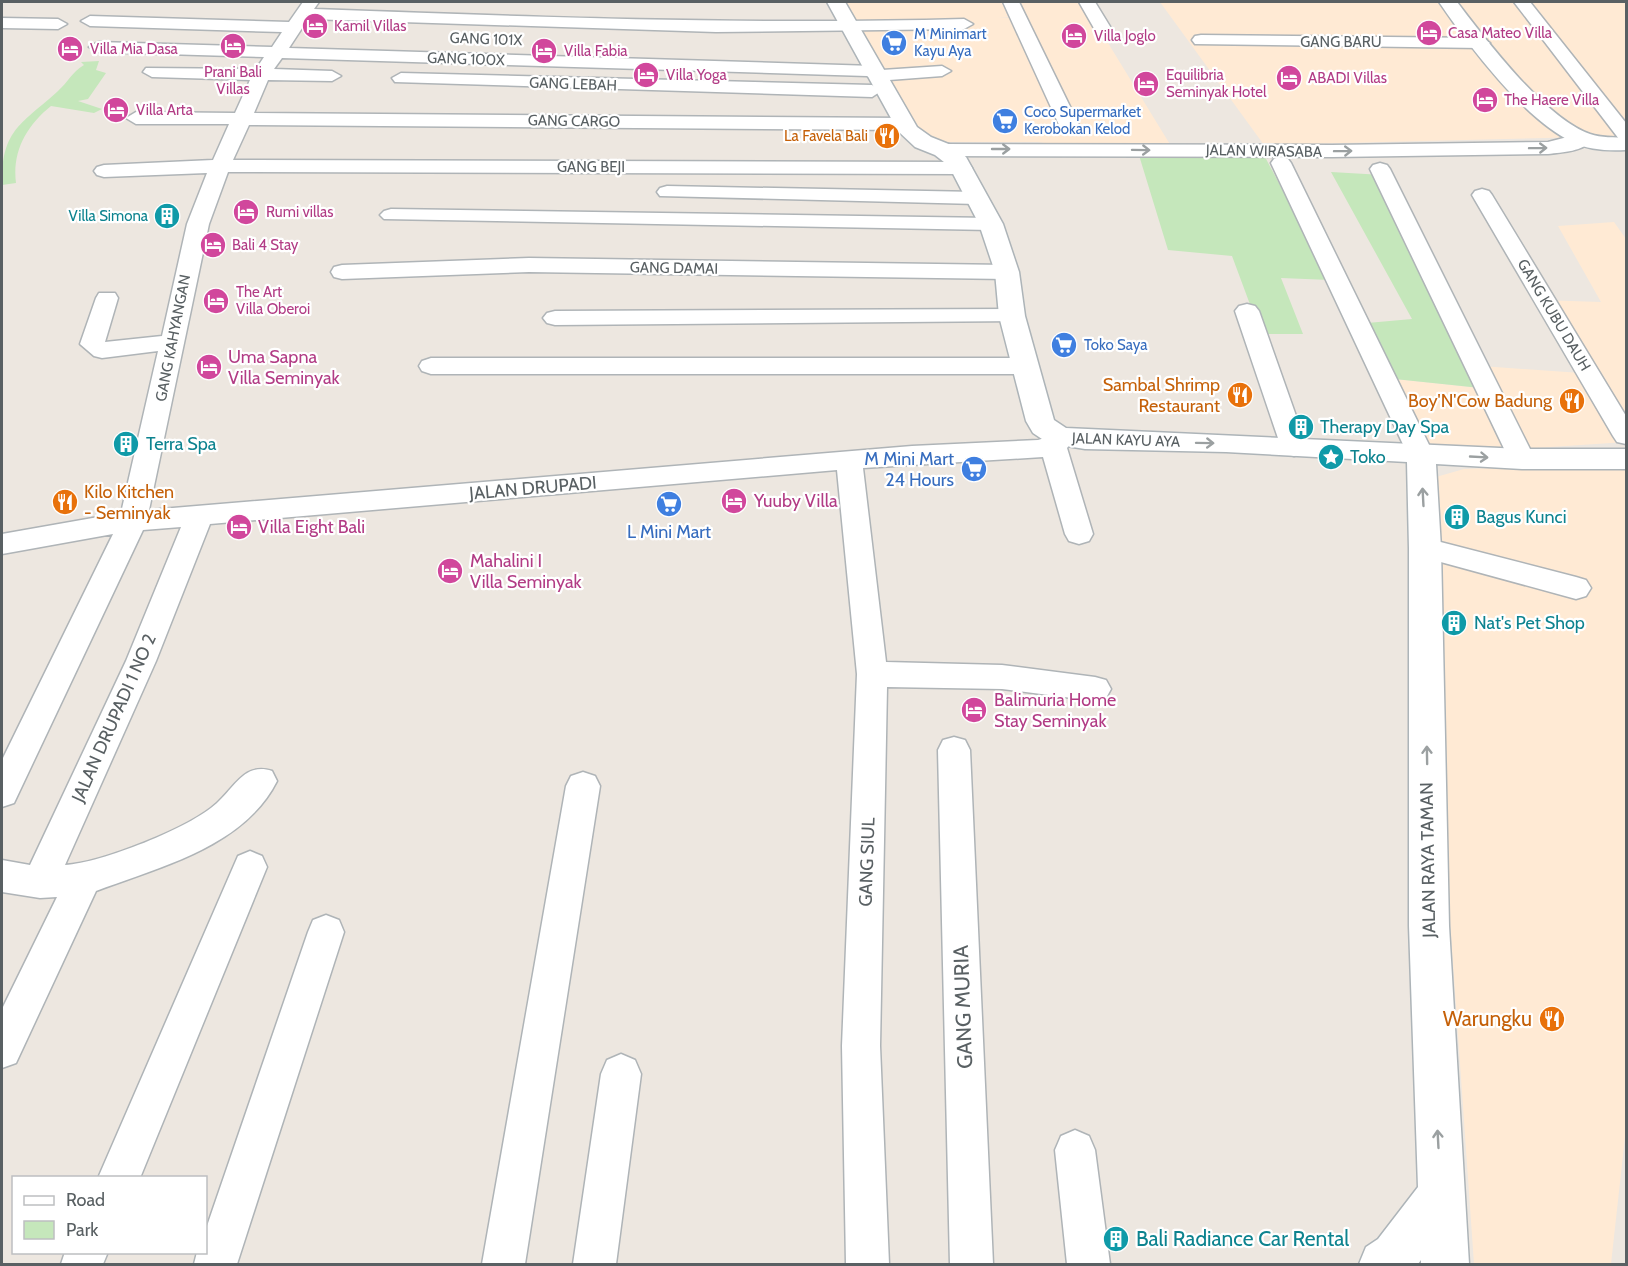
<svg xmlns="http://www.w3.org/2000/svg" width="1628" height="1266" font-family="Cabin,sans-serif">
  <rect width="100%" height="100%" fill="#ede7e0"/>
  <path fill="#ffead4" d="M845,2H1002L1008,17L997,18L1021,17L1013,2H1083L1171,146L1075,147L1037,142H937L921,134L902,110Z
    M1160,2H1626V136L1264,145Z
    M1614,222L1626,239V442L1473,452L1425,443L1385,378L1490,389L1481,366L1581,373L1539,300L1601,302L1558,226Z
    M1626,464V1128L1611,1264H1474L1438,749L1436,477L1464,469Z"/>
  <path fill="#c5e7bb" d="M99,61L96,70L106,73L88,99L78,101L102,109L94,113L51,106C26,126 12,152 16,183L2,185C1,129 22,124 58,91C68,82 72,72 84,65L81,62Z
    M1138,152L1264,155L1330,280L1281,278L1303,334H1261L1232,256L1168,250Z
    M1331,172L1383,175L1490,389L1385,378L1356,324L1412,319Z"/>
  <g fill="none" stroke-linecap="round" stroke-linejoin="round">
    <g stroke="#afb4b7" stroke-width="3">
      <path id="street" d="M303,2H319L314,9C531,17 747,25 964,19L973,24L964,29L716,32L308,19L289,48L874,66L882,70L942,66L951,71L942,76L876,81L867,76L282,58L274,69L332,71L341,76L332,81L268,80L254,113L904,118L914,124L904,130L249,125L233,160L962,162L969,164L972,168L969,172L962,174L228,172L209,224L149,510L912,446L1038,440C1052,437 1056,427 1072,431L1076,437L1067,448L1093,534L1089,541L1079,544L1069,541L1065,534L1043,457L863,468L886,662L1002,665L1095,677L1106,680L1111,689L1106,698L1095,701L1002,689L887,687L880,1046L889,1264H846L842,1046L857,674L837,470L210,524L156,661L65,865C101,863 190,828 217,803C235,787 245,762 272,771L277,781C244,847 159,867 96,891L16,1063L2,1068V1009L57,897L40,898L2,892V860L30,865L126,661L181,527L143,530L14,803L2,807V760L113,534L2,554V534L121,513L158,351L102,358L94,356L80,344L96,298L99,293H115L118,298L105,342L162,336L187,224L207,173L104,177L97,175L94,171L97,167L104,165L213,160L229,124H136L126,118L136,112L235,113L250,80L152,77L143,72L146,68L256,69L264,57L98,52L89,47L98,42L272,47L282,32L90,26L81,21L90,16L289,22Z
        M1003,2H1019L1080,127L1077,131L1070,133L1060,127Z
        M1079,2H1095L1114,33L1111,37H1099Z
        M1514,2H1530L1626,123V141L1619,139Z
        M2,18L58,19L67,24L58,29L2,28Z
        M1201,35L1481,38L1490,43L1481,48L1195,44L1192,40L1195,36Z
        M401,73L872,85L881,91L872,97L395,82L392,78Z
        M1583,133L1590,135L1593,139C1583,152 1563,152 1548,154L1332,157L943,156L936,154L933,150L936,146L943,144L1332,145L1548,142Z
        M1281,157L1288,159L1291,163L1434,455L1430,461L1421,464L1412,461L1408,455L1271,163L1274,159Z
        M1380,163L1387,165L1390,169L1535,459L1531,465L1522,468L1513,465L1509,459L1370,169L1373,165Z
        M667,186L977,192L984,194L987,198L984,202L977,204L660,196L657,192L660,188Z
        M1482,189L1489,191L1492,195L1626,416V444L1617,442L1613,436L1472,195L1475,191Z
        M391,209L991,218L999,219L1002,224L999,229L991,230L384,219L380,215L384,211Z
        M529,258L1007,265L1015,267L1018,272L1015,277L1007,279L529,272L342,279L334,277L331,272L334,267L342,265Z
        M1247,304L1255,306L1259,311L1307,447L1303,453L1294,456L1285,453L1281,447L1235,311L1239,306Z
        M1012,309L1020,311L1024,316L1020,321L555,325L547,323L543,318L547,313L555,311Z
        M431,358H1025L1034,361L1037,366L1034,371L1025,374H431L422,371L419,366L422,361Z
        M1425,538L1576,577L1586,580L1591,588L1586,596L1576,599L1415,555L1411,548L1415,541Z
        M954,737L965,740L970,750L993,1264H950L938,750L943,740Z
        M583,772L595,776L600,786L525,1264H482L566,786L571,776Z
        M250,851L262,856L267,867L140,1178H98L238,856Z
        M326,915L339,920L344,932L237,1264H194L197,1252H206V1229L308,932L313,920Z
        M621,1054L635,1060L641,1074L616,1264H573L601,1074L607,1060Z
        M1075,1130L1089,1136L1095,1150L1110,1264H1067L1055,1150L1061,1136Z
        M65,1252H108L103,1264H61Z"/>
    </g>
    <g stroke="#adb4b8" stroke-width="3">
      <path id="secondary" d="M827,2H845L917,127L931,137L951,145L966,157L1003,224L1019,272L1025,316L1054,420L1066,428L1522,449H1626V469H1522L1436,464L1441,548L1449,926L1469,1264H1421V1260L1418,1264H1359L1366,1247L1378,1239L1418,1187L1409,926V548L1407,462L1226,452L1085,449L1048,443L1033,433L1026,421L999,316L995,272L979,224L949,166L935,155L915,147L898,131Z
        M1439,2H1457C1486,40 1545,118 1590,134C1601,138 1615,137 1626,138V150C1609,151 1588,150 1572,142C1524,119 1469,46 1439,2Z"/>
    </g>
    <use href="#street" fill="#fff" fill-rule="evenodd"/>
    <use href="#secondary" fill="#fff" fill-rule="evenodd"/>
  </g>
  <defs><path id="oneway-shaft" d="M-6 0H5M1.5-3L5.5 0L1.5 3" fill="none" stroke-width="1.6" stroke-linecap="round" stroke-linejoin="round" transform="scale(1.5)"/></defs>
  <g stroke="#9ba0a1">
    <use href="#oneway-shaft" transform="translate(1538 148) rotate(-1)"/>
    <use href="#oneway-shaft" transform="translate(1001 149)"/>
    <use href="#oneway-shaft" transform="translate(1141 150) rotate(1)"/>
    <use href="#oneway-shaft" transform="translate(1343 151) rotate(-1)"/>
    <use href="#oneway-shaft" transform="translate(1205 443) rotate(1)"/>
    <use href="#oneway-shaft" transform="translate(1479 457) rotate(3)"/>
    <use href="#oneway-shaft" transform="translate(1423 497) rotate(-93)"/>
    <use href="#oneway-shaft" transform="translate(1427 755) rotate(-91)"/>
    <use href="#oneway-shaft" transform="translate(1438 1139) rotate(-93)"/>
  </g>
  <defs>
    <g id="hotel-disc" transform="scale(1.35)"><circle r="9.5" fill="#d1479c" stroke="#fff"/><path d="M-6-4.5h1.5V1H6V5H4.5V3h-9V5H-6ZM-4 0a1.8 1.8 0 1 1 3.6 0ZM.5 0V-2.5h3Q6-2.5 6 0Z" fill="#fff"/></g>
    <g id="supermarket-disc" transform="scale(1.35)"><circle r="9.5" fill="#3f7fe0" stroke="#fff"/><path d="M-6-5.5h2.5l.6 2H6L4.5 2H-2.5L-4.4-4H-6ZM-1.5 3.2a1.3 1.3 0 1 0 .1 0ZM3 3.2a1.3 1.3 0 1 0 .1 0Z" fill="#fff"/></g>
    <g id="restaurant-disc" transform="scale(1.35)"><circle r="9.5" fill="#e8710a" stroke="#fff"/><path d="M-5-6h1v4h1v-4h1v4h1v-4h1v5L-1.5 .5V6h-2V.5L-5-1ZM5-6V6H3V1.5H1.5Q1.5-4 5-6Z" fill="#fff"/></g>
    <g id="building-disc" transform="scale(1.35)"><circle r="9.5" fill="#0f9aa8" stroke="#fff"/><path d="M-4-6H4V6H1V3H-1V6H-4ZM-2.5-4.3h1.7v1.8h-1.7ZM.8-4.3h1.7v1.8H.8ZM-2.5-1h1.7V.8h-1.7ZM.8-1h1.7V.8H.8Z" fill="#fff"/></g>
    <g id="sight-disc" transform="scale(1.35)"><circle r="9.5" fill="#0f9aa8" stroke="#fff"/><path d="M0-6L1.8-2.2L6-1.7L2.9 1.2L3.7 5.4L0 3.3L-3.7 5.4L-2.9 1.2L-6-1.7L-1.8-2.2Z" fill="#fff"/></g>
  </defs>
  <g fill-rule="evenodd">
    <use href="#hotel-disc" x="315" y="26"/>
    <use href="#hotel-disc" x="1429" y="33"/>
    <use href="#hotel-disc" x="1074" y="36"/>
    <use href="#supermarket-disc" x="894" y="43"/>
    <use href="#hotel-disc" x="233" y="46"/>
    <use href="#hotel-disc" x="70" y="49"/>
    <use href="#hotel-disc" x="544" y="51"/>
    <use href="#hotel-disc" x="646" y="75"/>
    <use href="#hotel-disc" x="1289" y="78"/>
    <use href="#hotel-disc" x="1146" y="84"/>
    <use href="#hotel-disc" x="1485" y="100"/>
    <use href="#hotel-disc" x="116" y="110"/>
    <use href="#supermarket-disc" x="1005" y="121"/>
    <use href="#restaurant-disc" x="887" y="136"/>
    <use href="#hotel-disc" x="246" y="212"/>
    <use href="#building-disc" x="167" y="216"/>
    <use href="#hotel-disc" x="213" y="245"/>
    <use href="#hotel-disc" x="216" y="301"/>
    <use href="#supermarket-disc" x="1064" y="345"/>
    <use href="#hotel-disc" x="209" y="367"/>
    <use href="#restaurant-disc" x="1240" y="395"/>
    <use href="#restaurant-disc" x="1572" y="401"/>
    <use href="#building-disc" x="1301" y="427"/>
    <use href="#building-disc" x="126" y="444"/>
    <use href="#sight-disc" x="1331" y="457"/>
    <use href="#supermarket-disc" x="974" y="469"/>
    <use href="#hotel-disc" x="734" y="501"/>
    <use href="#restaurant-disc" x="65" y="502"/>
    <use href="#supermarket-disc" x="669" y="504"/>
    <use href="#building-disc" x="1457" y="517"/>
    <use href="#hotel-disc" x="239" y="527"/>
    <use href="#hotel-disc" x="450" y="571"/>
    <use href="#building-disc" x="1454" y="623"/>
    <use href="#hotel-disc" x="974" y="710"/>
    <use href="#restaurant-disc" x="1552" y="1019"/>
    <use href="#building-disc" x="1116" y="1239"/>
  </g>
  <g text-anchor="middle" stroke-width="4.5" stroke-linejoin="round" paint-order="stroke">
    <g font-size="15" fill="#b23c85" stroke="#fff" text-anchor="start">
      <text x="334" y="31">Kamil Villas</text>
      <text x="1448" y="38">Casa Mateo Villa</text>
      <text x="1094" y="41">Villa Joglo</text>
      <text x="90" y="54">Villa Mia Dasa</text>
      <text x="564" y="56">Villa Fabia</text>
      <text x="233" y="77" text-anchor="middle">Prani Bali<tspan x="233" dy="17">Villas</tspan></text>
      <text x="666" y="80">Villa Yoga</text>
      <text x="1166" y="80">Equilibria<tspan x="1166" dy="17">Seminyak Hotel</tspan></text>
      <text x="1308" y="83">ABADI Villas</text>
      <text x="1504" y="105">The Haere Villa</text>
      <text x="136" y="115">Villa Arta</text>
      <text x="266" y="217">Rumi villas</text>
      <text x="232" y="250">Bali 4 Stay</text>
      <text x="236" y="297">The Art<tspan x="236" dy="17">Villa Oberoi</tspan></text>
    </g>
    <g font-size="15" fill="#366cbe" stroke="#fff" text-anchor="start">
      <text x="914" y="39">M Minimart<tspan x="914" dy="17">Kayu Aya</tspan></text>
      <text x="1024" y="117">Coco Supermarket<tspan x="1024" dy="17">Kerobokan Kelod</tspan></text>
      <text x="1084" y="350">Toko Saya</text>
    </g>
    <g font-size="15" fill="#596063" stroke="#fff">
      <text transform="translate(486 39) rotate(2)" y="5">GANG 101X</text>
      <text x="1341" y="47">GANG BARU</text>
      <text transform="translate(466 59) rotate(2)" y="5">GANG 100X</text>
      <text transform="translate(573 84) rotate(2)" y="5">GANG LEBAH</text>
      <text transform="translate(574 121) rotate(1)" y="5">GANG CARGO</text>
      <text transform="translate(1264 151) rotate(1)" y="5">JALAN WIRASABA</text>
      <text x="591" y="172">GANG BEJI</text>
      <text transform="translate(674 268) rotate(1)" y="5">GANG DAMAI</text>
      <text transform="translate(1554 315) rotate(59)" y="5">GANG KUBU DAUH</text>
      <text transform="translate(173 338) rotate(-79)" y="5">GANG KAHYANGAN</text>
      <text transform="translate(1126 440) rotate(2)" y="5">JALAN KAYU AYA</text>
    </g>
    <g font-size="15" fill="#c56008" stroke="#fff" text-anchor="end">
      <text x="868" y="141">La Favela Bali</text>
    </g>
    <g font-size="15" fill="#0d838f" stroke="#fff" text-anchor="end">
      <text x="148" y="221">Villa Simona</text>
    </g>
    <g font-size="18" fill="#b23c85" stroke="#fff" text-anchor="start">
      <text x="228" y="363">Uma Sapna<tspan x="228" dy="21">Villa Seminyak</tspan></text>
      <text x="754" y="507">Yuuby Villa</text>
      <text x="258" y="533">Villa Eight Bali</text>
      <text x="470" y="567">Mahalini I<tspan x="470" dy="21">Villa Seminyak</tspan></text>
      <text x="994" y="706">Balimuria Home<tspan x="994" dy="21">Stay Seminyak</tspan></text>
    </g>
    <g font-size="18" fill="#c56008" stroke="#fff" text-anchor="end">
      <text x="1220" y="391">Sambal Shrimp<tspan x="1220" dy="21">Restaurant</tspan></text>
      <text x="1552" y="407">Boy'N'Cow Badung</text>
      <text x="84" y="498" text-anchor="start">Kilo Kitchen<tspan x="84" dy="21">- Seminyak</tspan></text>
    </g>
    <g font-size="18" fill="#0d838f" stroke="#fff" text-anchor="start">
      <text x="1320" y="433">Therapy Day Spa</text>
      <text x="146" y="450">Terra Spa</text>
      <text x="1350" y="463">Toko</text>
      <text x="1476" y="523">Bagus Kunci</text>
      <text x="1474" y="629">Nat's Pet Shop</text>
    </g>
    <g font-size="18" fill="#366cbe" stroke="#fff" text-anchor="end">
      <text x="954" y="465">M Mini Mart<tspan x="954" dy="21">24 Hours</tspan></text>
      <text x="669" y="538" text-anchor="middle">L Mini Mart</text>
    </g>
    <g font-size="18" fill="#596063" stroke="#fff">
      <text transform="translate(533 488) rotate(-5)" y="6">JALAN DRUPADI</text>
      <text transform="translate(114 718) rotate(-66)" y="6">JALAN DRUPADI 1 NO 2</text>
      <text transform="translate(1428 860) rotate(-91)" y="6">JALAN RAYA TAMAN</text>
      <text transform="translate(867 862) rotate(-88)" y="6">GANG SIUL</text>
    </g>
    <g font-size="21" fill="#596063" stroke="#fff">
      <text transform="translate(963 1007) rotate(-92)" y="7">GANG MURIA</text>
    </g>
    <g font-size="21" fill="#c56008" stroke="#fff" text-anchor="end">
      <text x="1532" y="1026">Warungku</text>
    </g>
    <g font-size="21" fill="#0d838f" stroke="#fff" text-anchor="start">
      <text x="1136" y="1246">Bali Radiance Car Rental</text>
    </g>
  </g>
  <rect width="1628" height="1266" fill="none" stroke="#596063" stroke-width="6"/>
  <rect x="12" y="1176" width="195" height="78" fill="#ffffff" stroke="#bdbfc1" stroke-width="1.5"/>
  <rect x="24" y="1196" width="30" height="9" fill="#ffffff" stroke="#bdbfc1" stroke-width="1.5"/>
  <text x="66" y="1206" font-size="18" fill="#596063">Road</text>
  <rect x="24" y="1221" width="30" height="18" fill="#c5e7bb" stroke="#bdbfc1" stroke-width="1.5"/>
  <text x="66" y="1236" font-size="18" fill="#596063">Park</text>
</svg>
